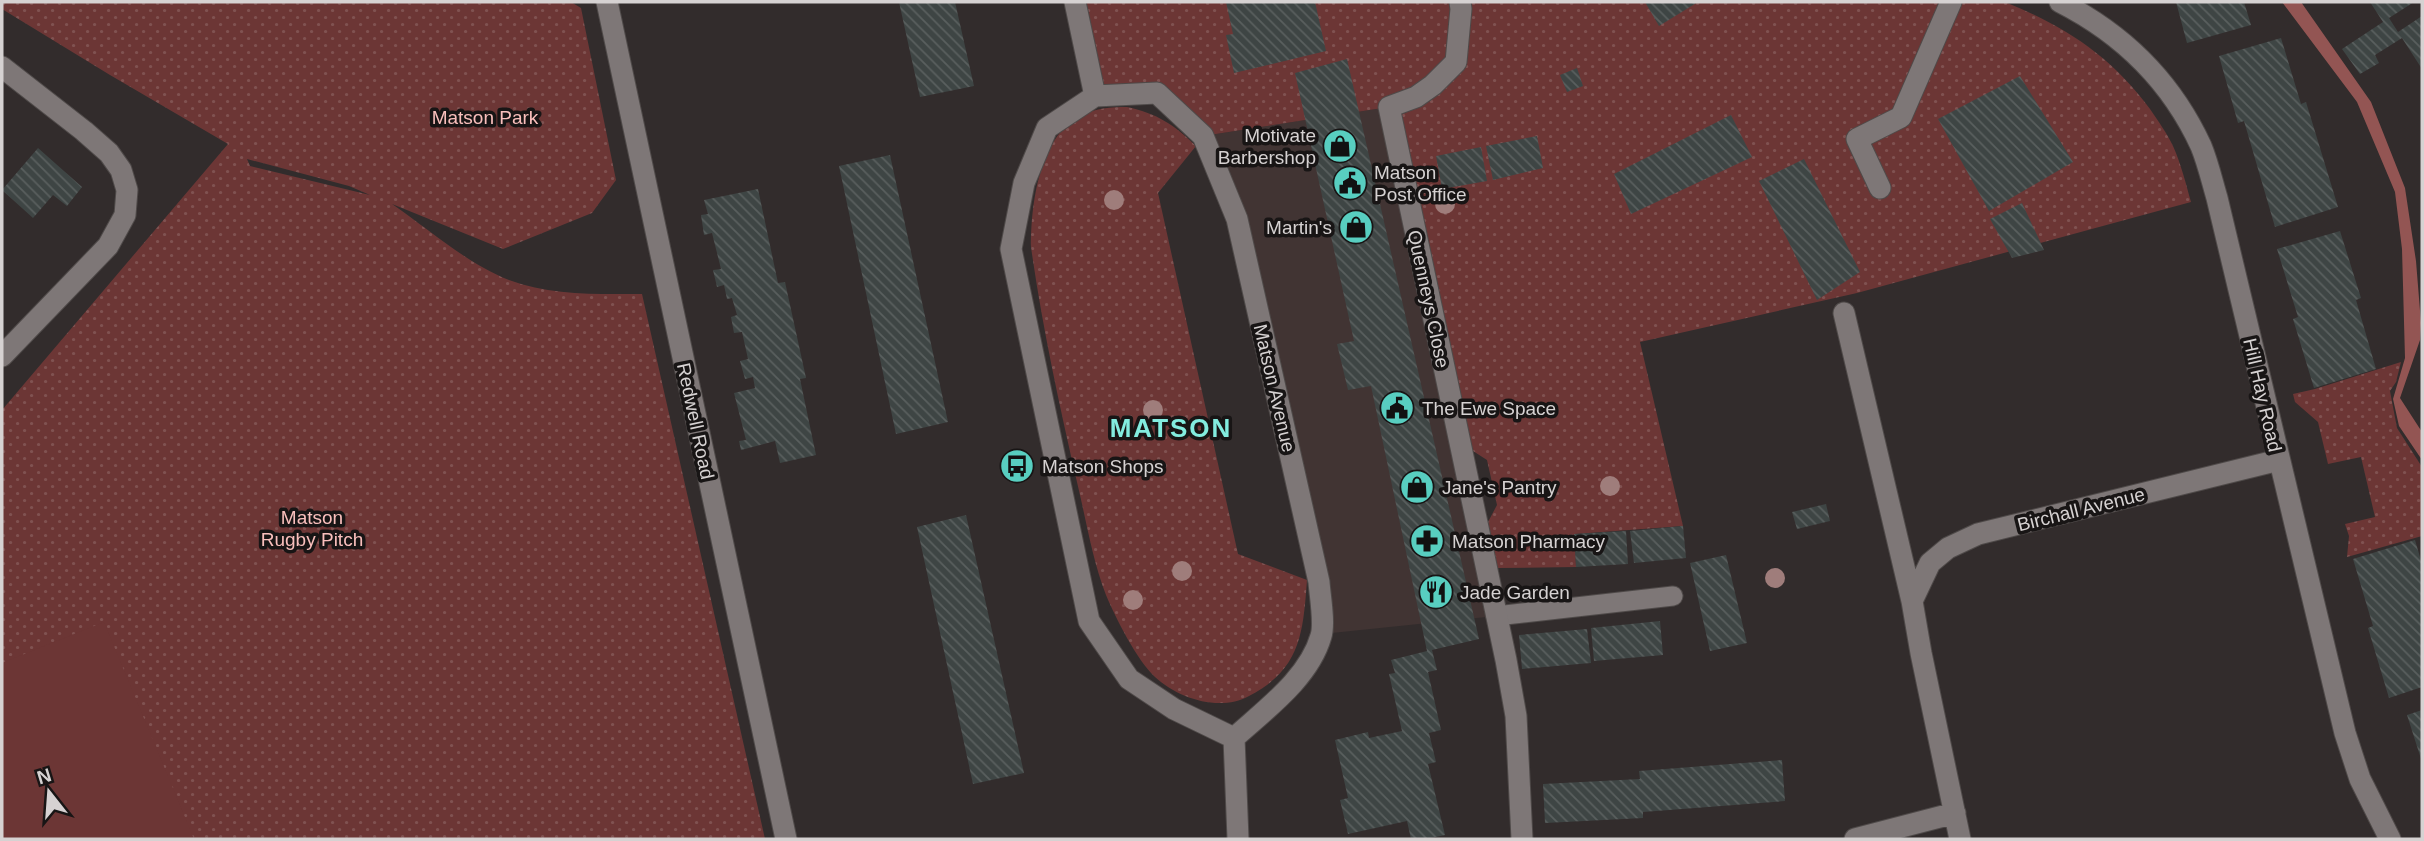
<svg xmlns="http://www.w3.org/2000/svg" width="2424" height="841" font-family="Arial,sans-serif">
  <defs>
    <pattern id="grass-dots" width="8" height="8" patternUnits="userSpaceOnUse" patternTransform="scale(1.75)"><rect width="8" height="8" fill="#6c3635"/><path d="M2 2h.1M6 6h.1" fill="none" stroke="#805251" stroke-width="1.8" stroke-linecap="round"/></pattern>
    <pattern id="building-back-hatch" width="6" height="6" patternUnits="userSpaceOnUse" patternTransform="scale(1.75)"><rect width="6" height="6" fill="#3e4544"/><path d="M-1 5l2 2M0 0l6 6M5-1l2 2" fill="none" stroke="#595f5e"/></pattern>
  </defs>
  <rect width="100%" height="100%" fill="#322c2c"/>
  <path fill="#413433" d="M1389,107L1496,616L1322,634L1250,276L1203,136Z"/>
  <path fill="url(#grass-dots)" fill-rule="evenodd" d="M2,2H571L581,8L616,180L592,213L503,249L392,204C430,230 466,263 509,280C551,296 598,294 642,294L765,839H2V410L228,144L110,75L2,9ZM247,159L349,186L370,195L250,166Z
    M1075,2H2005C2065,26 2111,56 2150,109C2158,121 2167,133 2173,146C2181,164 2186,184 2191,202L1857,293L1640,342L1683,526L1575,534L1576,567L1497,568L1488,522L1497,505L1487,460L1473,451L1448,403L1389,107L1203,136L1157,93L1095,96Z
    M1127,107C1158,114 1173,124 1196,146L1158,193L1238,554L1307,580C1303,633 1301,669 1249,696C1220,712 1179,699 1155,677C1137,660 1116,619 1106,595C1092,559 1086,519 1077,482C1059,404 1042,325 1031,247C1031,205 1039,137 1080,116C1094,108 1112,107 1127,107Z
    M2401,362L2396,382L2390,391L2397,428L2422,467V536L2347,557L2349,536L2345,524L2375,517L2361,457L2328,464L2318,422L2295,402L2293,394L2315,389Z"/>
  <path fill="#6c3635" d="M104,622L194,839H2V663Z"/>
  <path fill="#935553" d="M2282,2H2301L2371,102L2405,188L2416,261L2421,323L2420,340L2400,398L2422,432V460L2399,426L2393,399L2405,358L2402,249L2395,192L2357,102Z"/>
  <path fill="url(#building-back-hatch)" d="M899,2H955L974,86L920,97Z
    M1226,2H1315L1326,51L1234,73L1226,35L1233,34Z
    M1645,2H1698L1659,26Z
    M2176,2H2244L2251,25L2187,43Z
    M2370,2H2414L2389,18L2398,32L2422,16V69L2402,38L2375,55L2379,63L2360,74L2342,49L2383,22Z
    M2281,38L2301,104L2306,102L2338,207L2275,227L2244,121L2238,123L2219,56Z
    M1347,59L1479,639L1432,650L1437,670L1428,672L1441,730L1429,733L1436,762L1428,764L1445,835L1426,839H1411L1407,821L1348,834L1340,800L1348,798L1335,740L1368,732L1369,738L1402,731L1389,674L1395,673L1391,660L1427,651L1371,386L1348,390L1337,344L1354,341L1295,73Z
    M1577,68L1583,86L1567,92L1560,75Z
    M2020,76L2073,162L1989,211L1938,119Z
    M1731,115L1752,157L1631,214L1614,174Z
    M1537,136L1543,168L1493,180L1486,146Z
    M1481,147L1487,181L1442,189L1436,156Z
    M38,148L82,187L67,206L53,195L33,218L2,190Z
    M890,155L948,422L896,434L839,166Z
    M1804,159L1860,272L1817,300L1759,181Z
    M758,189L778,283L785,282L806,378L800,379L816,455L780,463L775,441L741,450L739,441L746,440L734,393L755,388L753,377L745,379L740,361L748,359L742,332L734,333L731,317L737,315L732,298L727,299L724,285L717,287L713,270L721,269L712,233L704,235L701,215L708,214L704,200Z
    M2022,203L2044,250L2012,258L1990,219Z
    M2340,231L2361,298L2356,300L2376,369L2314,388L2293,319L2298,317L2277,249Z
    M1826,504L1830,521L1797,529L1792,512Z
    M966,515L1024,773L973,784L917,527Z
    M1683,526L1686,558L1634,563L1630,531Z
    M1626,531L1628,564L1576,567L1574,534Z
    M2415,540L2422,564V687L2389,698L2368,628L2373,626L2353,559Z
    M1726,555L1747,643L1710,651L1690,563Z
    M1660,621L1663,655L1594,661L1591,628Z
    M1587,629L1591,663L1522,669L1519,635Z
    M2422,710V762L2407,715Z
    M1782,760L1785,801L1643,812V818L1545,823L1543,784L1640,779L1639,771Z"/>
  <g fill="none" stroke-linecap="round" stroke-linejoin="round">
    <g stroke="#4f4a49" stroke-width="21">
      <path id="lane" d="M1496,616L1673,596"/>
    </g>
    <g stroke="#4f4a49" stroke-width="23">
      <path id="street" d="M607,2L786,839
        M1075,2L1095,96
        M1460,2L1461,9L1456,62L1433,85L1416,97L1389,107L1506,660L1516,716L1522,839
        M2060,2C2123,34 2171,81 2201,146C2208,163 2212,181 2217,198L2345,733L2360,779L2390,839
        M2,67L84,131L109,153L121,170L127,190L125,215L108,246L2,356
        M1880,188L1857,139L1901,117L1951,2
        M1844,313L1912,601
        M1234,738L1174,709L1129,679L1089,621L1011,249L1024,183L1047,128L1095,96L1157,93L1203,136L1237,219L1319,582C1320,596 1325,623 1321,636C1309,678 1266,709 1234,738L1238,839
        M1855,839L1955,813
        M1960,839L1921,653L1912,601L1930,563L1948,548L1978,534L2279,460"/>
    </g>
    <use href="#lane" stroke="#7e7777" stroke-width="19"/>
    <use href="#street" stroke="#7e7777" stroke-width="21"/>
  </g>
  <g fill="#9f7d7b">
    <circle cx="1114" cy="200" r="10"/>
    <circle cx="1445" cy="204" r="10"/>
    <circle cx="1153" cy="410" r="10"/>
    <circle cx="1610" cy="486" r="10"/>
    <circle cx="1182" cy="571" r="10"/>
    <circle cx="1775" cy="578" r="10"/>
    <circle cx="1133" cy="600" r="10"/>
  </g>
  <defs>
    <g id="shop-disc" transform="scale(1.75)"><circle r="9.5" fill="#58cec0" stroke="#181515"/><path d="M-5-2.5h2.3a2.7 3.5 0 0 1 5.4 0H5L5.5 6h-11ZM-1.5-2.5h3a1.5 2.3 0 0 0-3 0Z" fill="#111"/></g>
    <g id="civic-disc" transform="scale(1.75)"><circle r="9.5" fill="#58cec0" stroke="#181515"/><path d="M-.6-6.5H3V-4.5H.6V-3L4-1V1h2V6H-6V1h2V-1L-.6-3ZM-1.2 2.5V6h2.4V2.5Z" fill="#111"/></g>
    <g id="bus-disc" transform="scale(1.75)"><circle r="9.5" fill="#58cec0" stroke="#181515"/><path d="M-5-6H5V4H4V6H2V4H-2V6H-4V4H-5ZM-3.5-4V0h7V-4ZM-3.5 1.2v1.5H-2V1.2ZM2 1.2v1.5H3.5V1.2Z" fill="#111"/></g>
    <g id="pharmacy-disc" transform="scale(1.75)"><circle r="9.5" fill="#58cec0" stroke="#181515"/><path d="M-2-6h4v4h4v4h-4v4h-4v-4h-4v-4h4Z" fill="#111"/></g>
    <g id="restaurant-disc" transform="scale(1.75)"><circle r="9.5" fill="#58cec0" stroke="#181515"/><path d="M-5-6h1v4h1v-4h1v4h1v-4h1v5L-1.5 .5V6h-2V.5L-5-1ZM5-6V6H3V1.5H1.5Q1.5-4 5-6Z" fill="#111"/></g>
  </defs>
  <g fill-rule="evenodd">
    <use href="#shop-disc" x="1340" y="146"/>
    <use href="#civic-disc" x="1350" y="183"/>
    <use href="#shop-disc" x="1356" y="227"/>
    <use href="#civic-disc" x="1397" y="408"/>
    <use href="#bus-disc" x="1017" y="466"/>
    <use href="#shop-disc" x="1417" y="487"/>
    <use href="#pharmacy-disc" x="1427" y="541"/>
    <use href="#restaurant-disc" x="1436" y="592"/>
  </g>
  <g text-anchor="middle" stroke-width="7" stroke-linejoin="round" paint-order="stroke">
    <g font-size="19" fill="#f9bfbc" stroke="#181515">
      <text x="485" y="124">Matson Park</text>
      <text x="312" y="524">Matson<tspan x="312" dy="22">Rugby Pitch</tspan></text>
    </g>
    <g font-size="19" fill="#d6d2d2" stroke="#181515" text-anchor="start">
      <text x="1316" y="142" text-anchor="end">Motivate<tspan x="1316" dy="22">Barbershop</tspan></text>
      <text x="1374" y="179">Matson<tspan x="1374" dy="22">Post Office</tspan></text>
      <text x="1332" y="234" text-anchor="end">Martin's</text>
      <text x="1422" y="415">The Ewe Space</text>
      <text x="1042" y="473">Matson Shops</text>
      <text x="1442" y="494">Jane's Pantry</text>
      <text x="1452" y="548">Matson Pharmacy</text>
      <text x="1460" y="599">Jade Garden</text>
    </g>
    <g font-size="19" fill="#d6d2d2" stroke="#181515">
      <text transform="translate(1429 299) rotate(78)" y="7">Quenneys Close</text>
      <text transform="translate(1275 388) rotate(77)" y="7">Matson Avenue</text>
      <text transform="translate(2263 395) rotate(77)" y="7">Hill Hay Road</text>
      <text transform="translate(696 421) rotate(78)" y="7">Redwell Road</text>
      <text transform="translate(2081 509) rotate(-14)" y="7">Birchall Avenue</text>
    </g>
    <g font-size="26" font-weight="bold" letter-spacing="2" fill="#83ecdf" stroke="#181515">
      <text x="1171" y="437">MATSON</text>
    </g>
  </g>
  <rect width="2424" height="841" fill="none" stroke="#d6d2d2" stroke-width="7"/>
  <g transform="translate(49 792) rotate(343)" stroke="#181515" stroke-width="5" paint-order="stroke">
  <path d="M0-5L12 26L0 18L-12 26Z" fill="#d6d2d2"/>
  <text y="-10" font-size="19" font-weight="bold" text-anchor="middle" fill="#d6d2d2">N</text>
  </g>
</svg>
